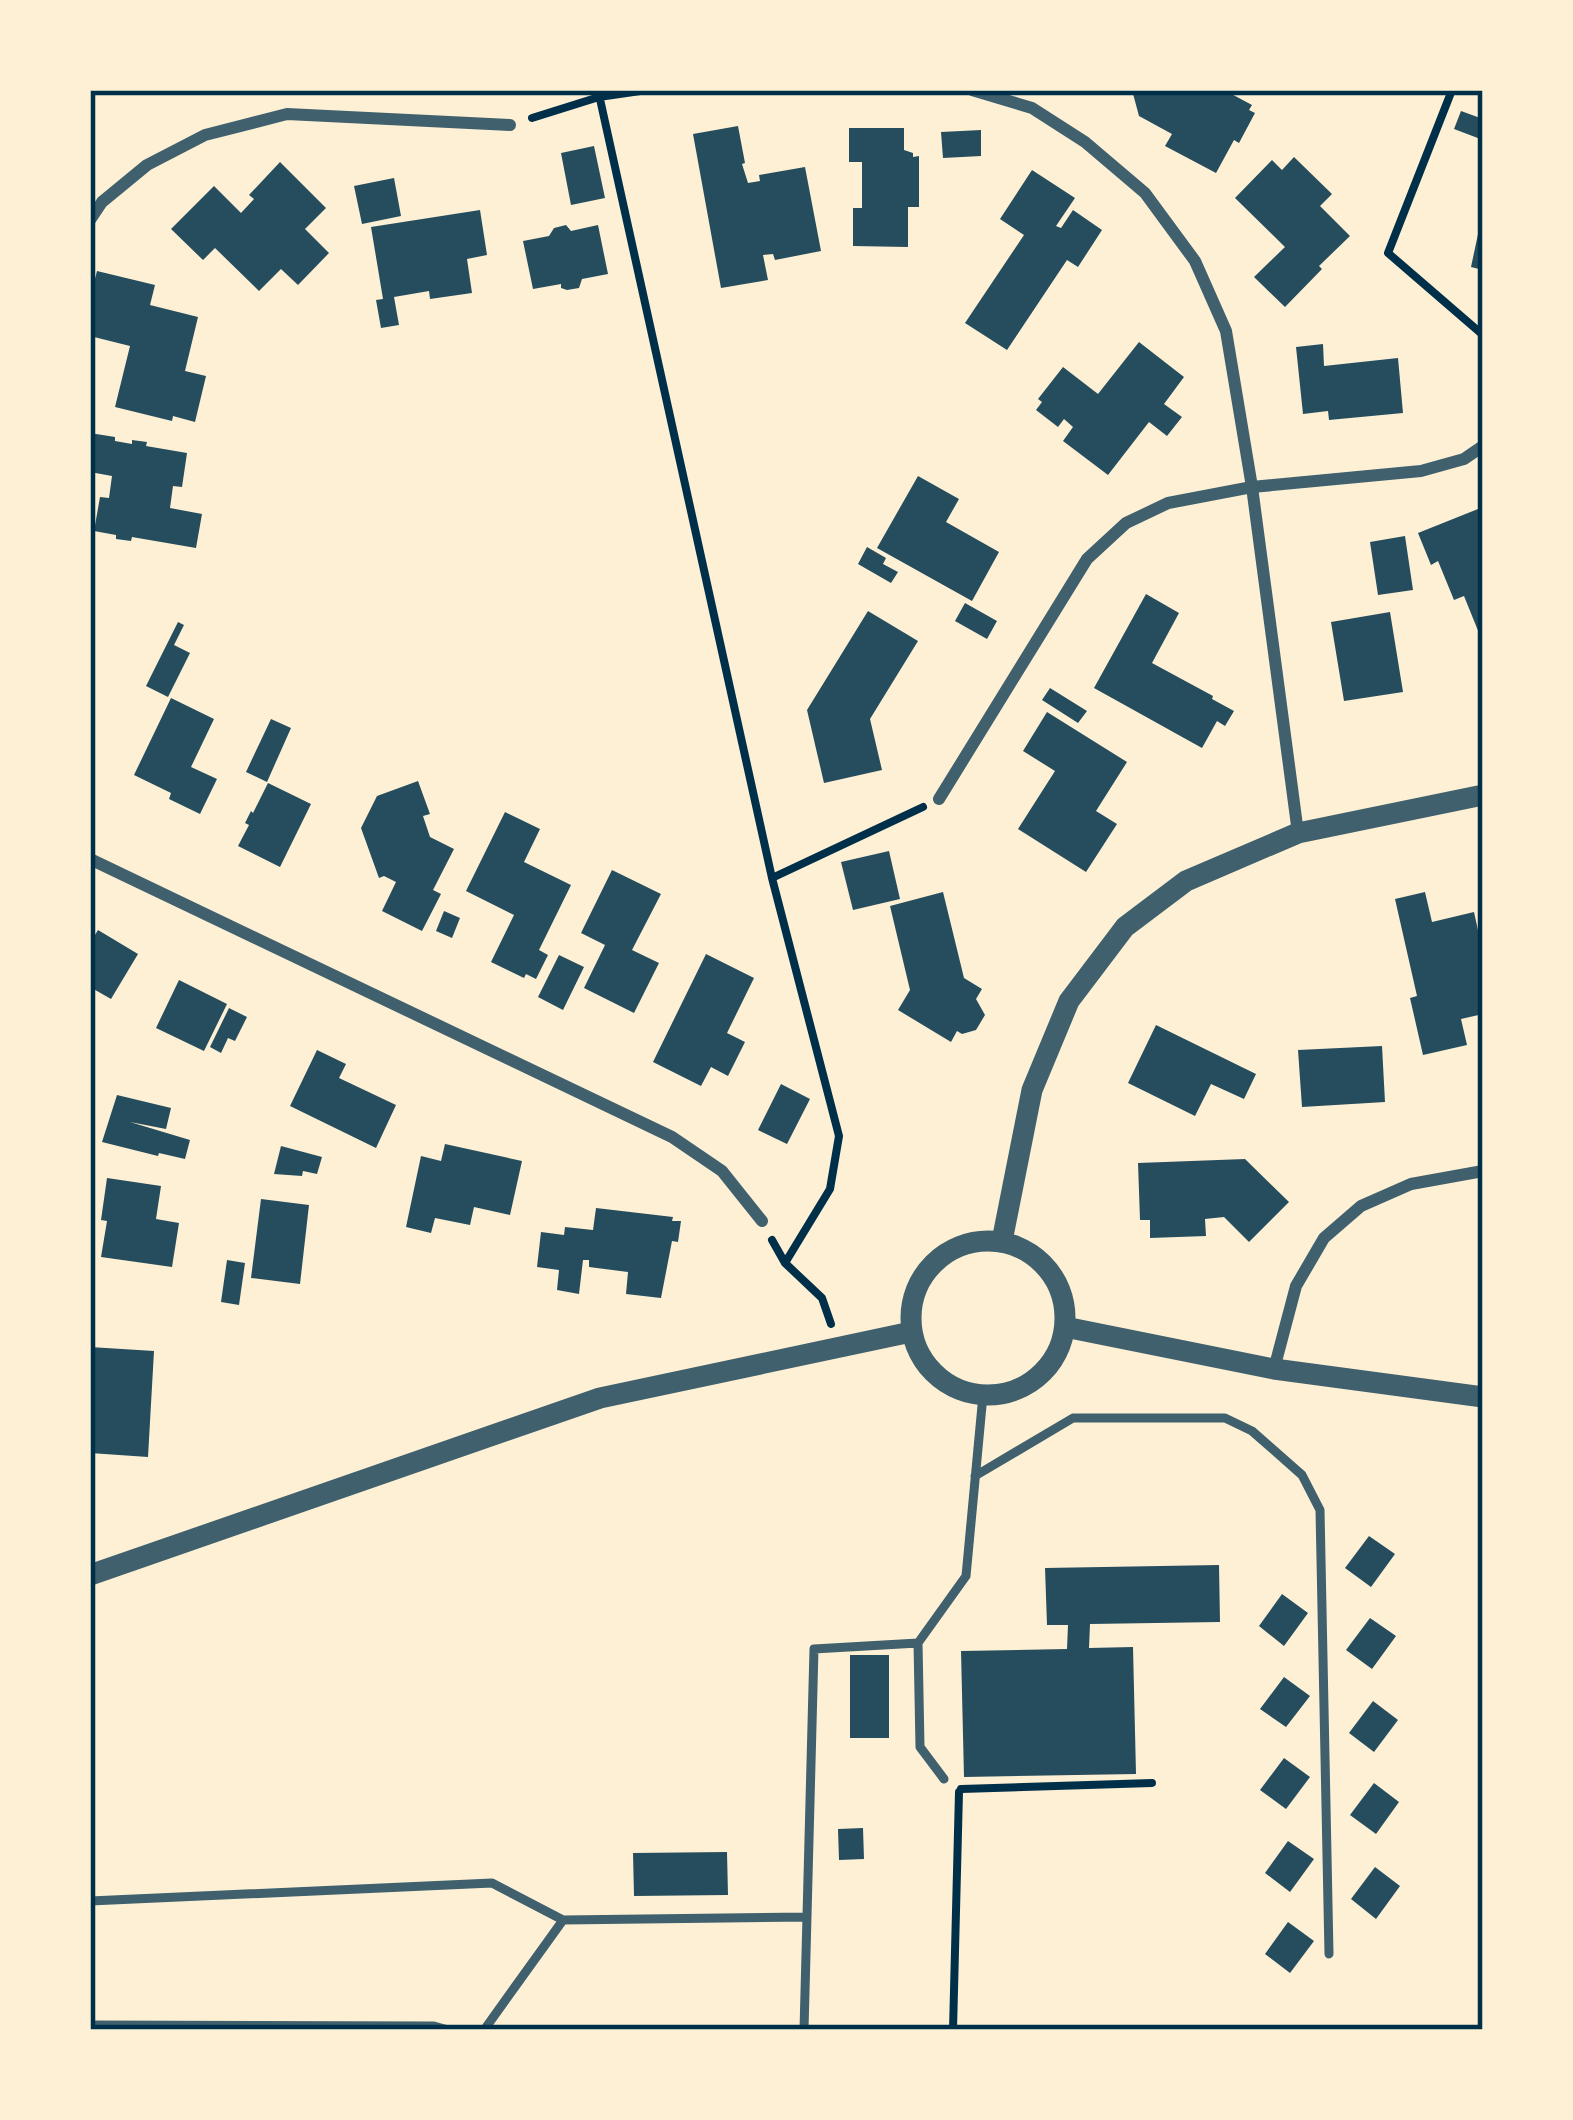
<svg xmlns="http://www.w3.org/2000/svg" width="1573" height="2120" font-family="'PT Sans Narrow',sans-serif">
  <rect width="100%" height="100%" fill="#fdf0d5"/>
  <path fill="#264d5e" d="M1132,90H1224L1252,105L1249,110L1255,113L1239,143L1234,140L1216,173L1165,146L1172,134L1139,116Z
    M1461,111L1483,119V140L1454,129Z
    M738,126L745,163L742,164L748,183L760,181L759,175L805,167L821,251L775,260L773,254L763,255L768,280L721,288L693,134Z
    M849,128H904V150L913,153V157L919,156V207H908V247L853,246V208H862V162H849Z
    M981,130V156L943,158L941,132Z
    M594,146L605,198L571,205L561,153Z
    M1294,157L1332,194L1320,206L1350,236L1319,266L1322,269L1285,307L1254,277L1285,247L1235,198L1272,160L1282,170Z
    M280,162L326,208L305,229L329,253L298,285L281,269L259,291L215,248L203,260L171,229L214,186L241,213L254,199L249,195Z
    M1032,170L1075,198L1056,226L1061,228L1073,210L1102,230L1078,267L1067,260L1007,350L965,323L1024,235L1000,219Z
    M394,178L401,216L362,224L354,186Z
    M480,210L487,255L467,259L472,293L430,299L429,291L394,297L399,325L381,328L376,300L383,299L371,227Z
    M1481,220H1483V270L1471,267Z
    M566,225L571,231L598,225L608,274L582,279L579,288L567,290L561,288V284L533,289L523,241L549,236L554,228Z
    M97,271L155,285L150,305L198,317L185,371L206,376L195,422L173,416L172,421L115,407L130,346L90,336V298Z
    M1139,342L1184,377L1164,404L1182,417L1167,436L1149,422L1108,475L1063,441L1073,427L1064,419L1058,427L1036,410L1042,402L1038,399L1063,367L1098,394Z
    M1323,344L1324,366L1398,358L1403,413L1329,420L1328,411L1303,414L1296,347Z
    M90,433L115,437V441L132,444V440L147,442L146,446L187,453L182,487L173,486L170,508L202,514L196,548L132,537L131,541L116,539V535L94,531L100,497L109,498L112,476L90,472Z
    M918,476L959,499L946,522L999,552L972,601L877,548Z
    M1483,507V643L1464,596L1454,600L1438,561L1431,565L1418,533Z
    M1405,536L1413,590L1378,595L1370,542Z
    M867,547L886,558L883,564L898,572L891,583L858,564Z
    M1146,594L1179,613L1152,663L1213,696L1212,699L1234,711L1225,726L1217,721L1202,748L1094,688Z
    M965,603L997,621L987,639L955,621Z
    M868,611L918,641L870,719L882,770L824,783L807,710Z
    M1390,612L1403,692L1344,701L1331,622Z
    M178,622L184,625L174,645L190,653L168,697L146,686Z
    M1050,688L1087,711L1078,723L1042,700Z
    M171,698L214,719L191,767L217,779L200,814L169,799L171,793L134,775Z
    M1047,712L1127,762L1096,811L1117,824L1086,872L1018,829L1055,771L1023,751Z
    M271,719L291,728L267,782L246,772Z
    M418,781L430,814L423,816L430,837L454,849L433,890L441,894L422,931L382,911L396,882L384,876L379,878L361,828L377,796Z
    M268,783L311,804L280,867L238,846L249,825L245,823L251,811L253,813Z
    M505,812L540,829L524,862L571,885L539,950L548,955L536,979L526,974L524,978L491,962L514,915L466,891Z
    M889,851L900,899L853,910L841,862Z
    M612,870L661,894L632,950L659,963L634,1013L584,988L605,945L581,933Z
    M943,892L964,978L982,989L976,999L985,1015L976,1030L962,1034L957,1031L951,1042L898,1010L910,990L890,906Z
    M1425,892L1432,922L1474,912L1483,953V1014L1461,1019L1467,1045L1423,1055L1410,998L1417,996L1395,899Z
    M444,911L460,918L452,938L436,931Z
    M98,930L138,954L111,999L90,987V943Z
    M706,954L754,978L727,1033L745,1042L728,1076L711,1067L701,1086L653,1062Z
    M559,955L584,967L563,1010L538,997Z
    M179,980L227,1004L204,1051L156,1028Z
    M229,1008L247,1017L235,1041L228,1038L221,1053L210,1047Z
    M1156,1025L1256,1074L1244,1099L1211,1084L1195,1116L1128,1083Z
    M1382,1046L1385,1102L1302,1107L1298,1050Z
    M317,1050L346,1064L339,1078L396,1105L376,1148L290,1106Z
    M781,1084L810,1099L787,1144L758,1130Z
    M117,1095L171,1108L166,1129L130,1122L190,1140L185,1159L159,1153L158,1156L102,1142Z
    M445,1144L522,1161L510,1215L474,1207L470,1225L435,1218L431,1233L406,1227L421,1156L441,1161Z
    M281,1146L322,1157L317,1174L303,1171L302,1176L274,1174Z
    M1245,1159L1289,1202L1249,1242L1224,1217L1205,1219L1206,1236L1150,1238V1220H1140L1138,1163Z
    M107,1178L161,1186L156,1219L179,1223L172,1267L101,1257L107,1221L101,1220Z
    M261,1199L309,1205L300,1284L251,1278Z
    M596,1208L673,1217L672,1221H681L678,1242L672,1241L661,1298L626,1294L628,1272L589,1267V1260H583L579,1294L557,1290L559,1270L537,1267L541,1232L564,1235L565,1227L593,1230Z
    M227,1260L245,1263L239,1305L221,1302Z
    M90,1347L154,1351L148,1457L90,1453Z
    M1369,1536L1395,1554L1371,1587L1345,1568Z
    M1219,1565L1220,1622L1090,1624L1089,1648L1133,1647L1136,1774L964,1777L961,1651L1067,1649L1068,1625H1047L1045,1568Z
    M1282,1594L1308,1613L1284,1646L1259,1626Z
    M1370,1618L1396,1636L1372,1669L1346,1650Z
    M850,1655H889V1738H850Z
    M1284,1677L1310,1696L1286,1727L1260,1709Z
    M1373,1701L1398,1720L1374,1752L1349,1733Z
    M1284,1758L1310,1777L1286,1809L1260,1790Z
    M1374,1783L1399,1802L1376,1834L1350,1815Z
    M863,1828L864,1859L839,1860L838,1829Z
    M1288,1841L1314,1859L1290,1892L1265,1873Z
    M727,1852L728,1895L634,1896L633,1853Z
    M1375,1867L1400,1886L1376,1919L1351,1899Z
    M1288,1922L1314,1941L1290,1973L1265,1954Z"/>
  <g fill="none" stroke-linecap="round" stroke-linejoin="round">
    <path stroke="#003049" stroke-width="8" d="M598,90L772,878L839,1136L830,1189L785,1263
      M1452,90L1388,253L1483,335
      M532,118L599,97L647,90
      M772,878L923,807
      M772,1240L785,1263L822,1298L831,1324
      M961,1789L1152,1783
      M953,2030L959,1792"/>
    <path stroke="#3f606c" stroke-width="9" d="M975,1476L1073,1418H1225L1252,1431L1302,1475L1320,1510L1329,1954
      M918,1643L920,1747L944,1779
      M90,1901L492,1883L563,1920L807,1917
      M90,2025L434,2026L448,2030
      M484,2030L563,1920
      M804,2030L814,1649L918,1643L966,1576L983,1395"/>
    <path stroke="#3f606c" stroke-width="12" d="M972,90L1032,108L1085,142L1145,193L1195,261L1226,331L1252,487L1298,833
      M90,220L102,202L147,165L205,135L287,114L510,125
      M939,799L1087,559L1126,523L1168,503L1252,487L1421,471L1464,459L1483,446
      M90,859L672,1137L722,1171L762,1221
      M1274,1369L1296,1286L1324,1238L1361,1206L1411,1184L1483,1171"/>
    <path stroke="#3f606c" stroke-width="21" d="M1002,1241L1032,1090L1069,1001L1125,927L1186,881L1298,833L1483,795
      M911 1318a77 77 0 1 1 154 0a77 77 0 1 1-154 0Z
      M1065,1327L1274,1369L1483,1397
      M90,1575L600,1398L911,1332"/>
  </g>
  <rect width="1573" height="2120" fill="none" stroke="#fdf0d5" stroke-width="186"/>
  <rect x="93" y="93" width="1387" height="1934" fill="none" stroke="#003049" stroke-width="4.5"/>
</svg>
